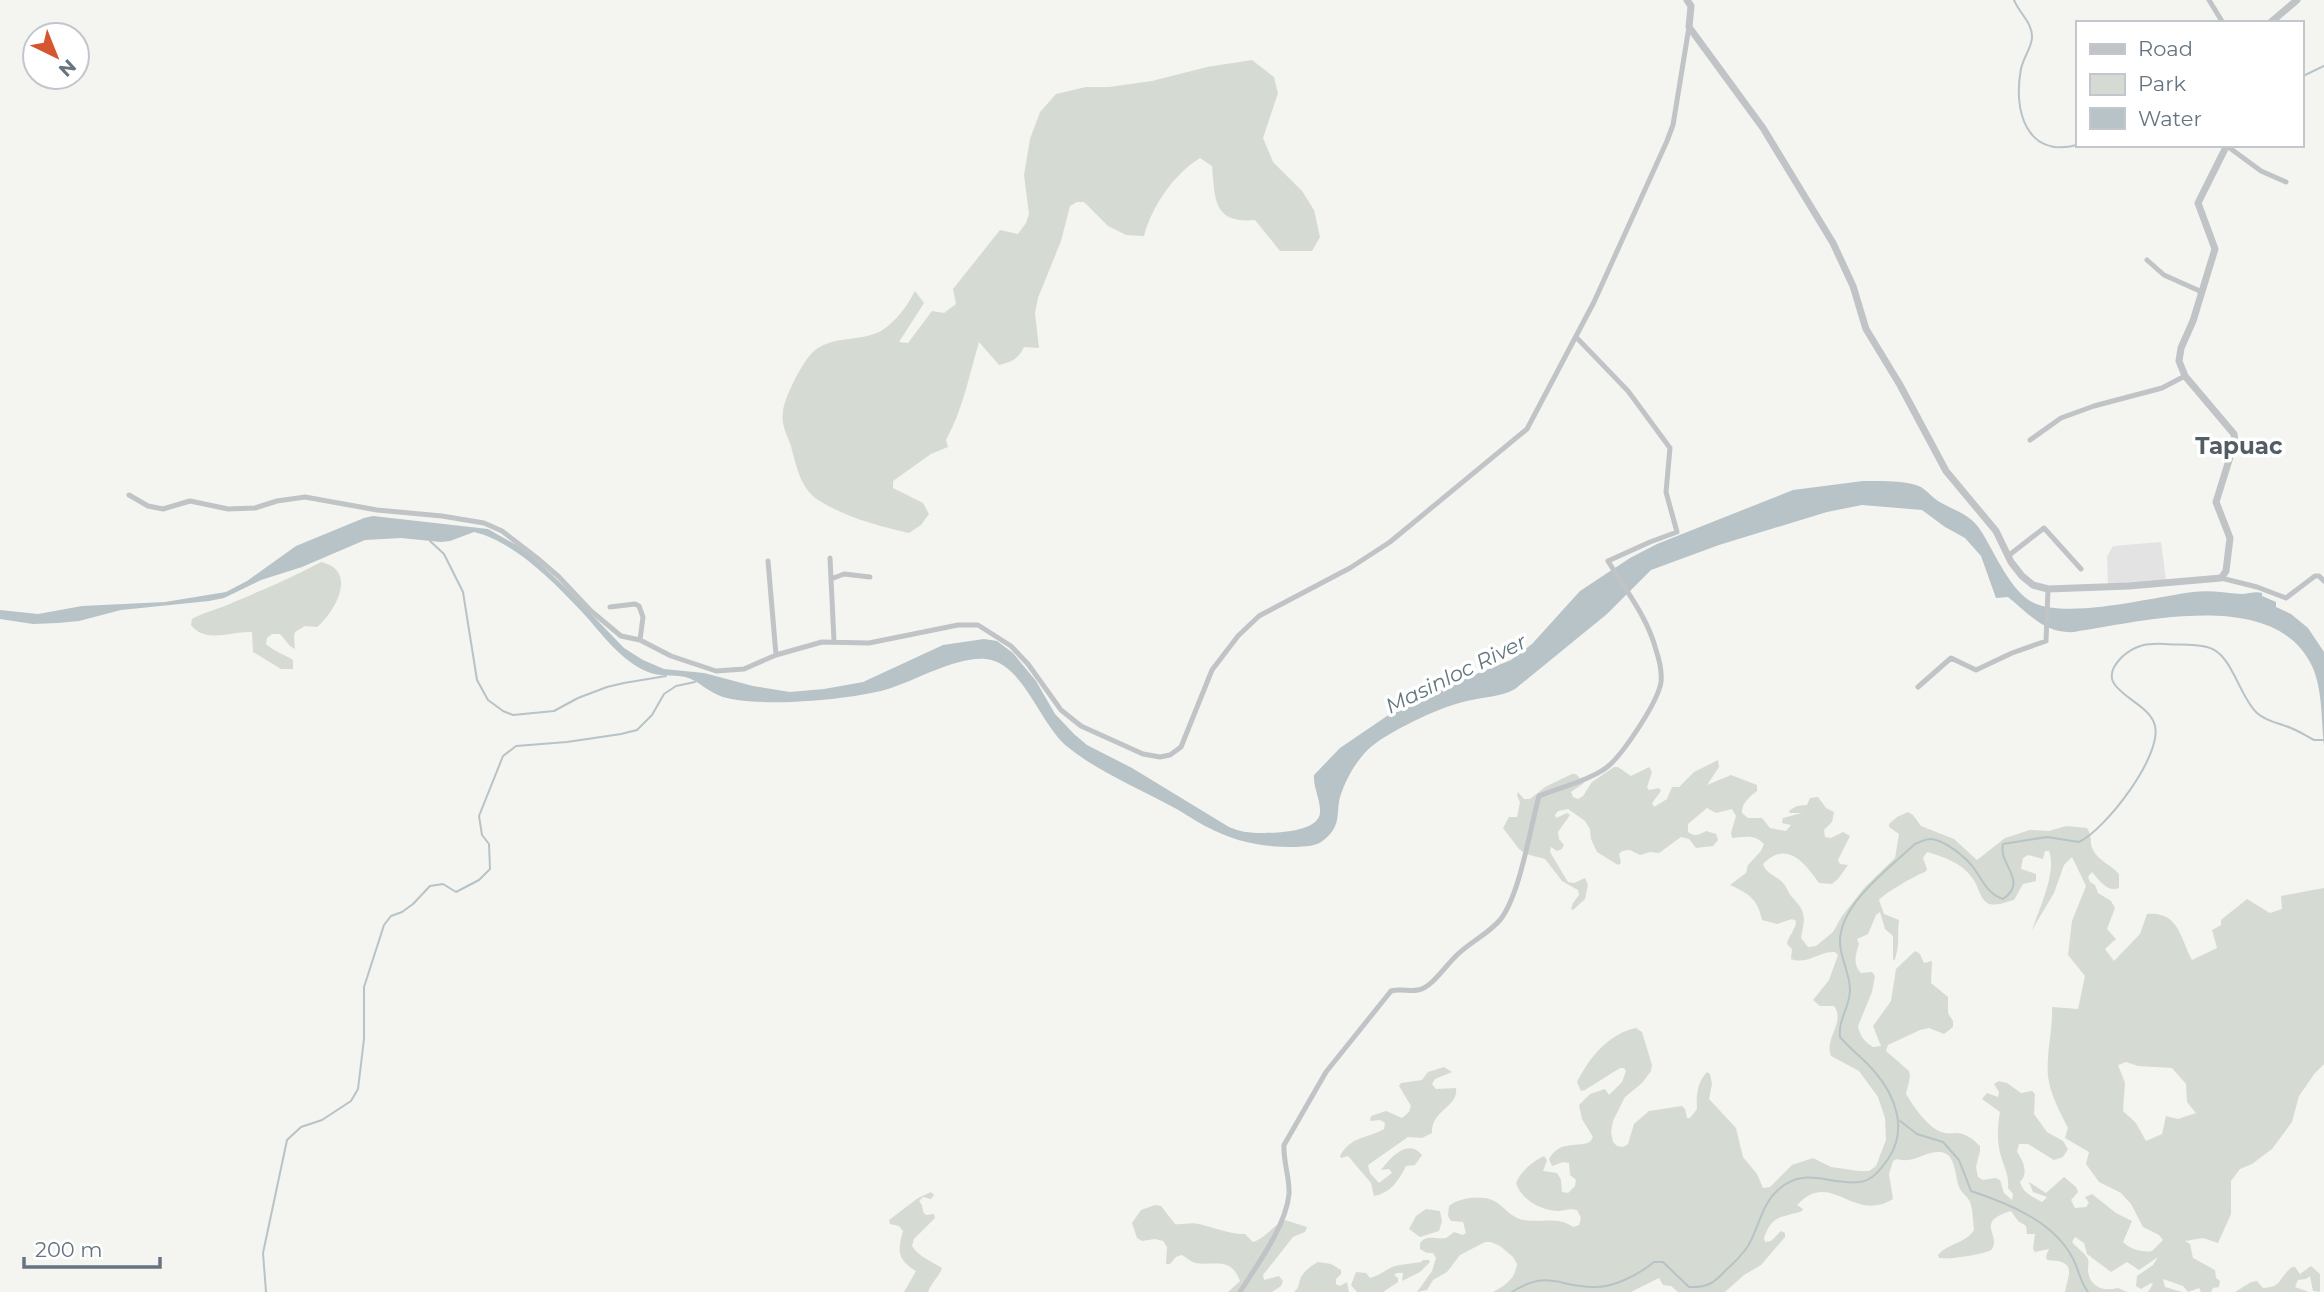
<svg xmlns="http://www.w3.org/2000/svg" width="2324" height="1292" font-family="Montserrat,sans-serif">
  <rect width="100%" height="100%" fill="#f4f4f1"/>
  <path fill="#e2e3e2" d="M2161,542L2166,580L2108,585L2107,557L2113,546Z"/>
  <path fill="#d5dbd2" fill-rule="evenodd" d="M1252,60L1274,77L1278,93L1263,138L1273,162L1302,191L1314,210L1320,237L1312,251H1280L1255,220C1213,224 1215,199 1212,166L1200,158C1174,174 1152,206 1144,236L1126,235L1108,226L1084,202H1077L1070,206L1061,241L1038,298L1035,313L1039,348L1024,347C1018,359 1012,362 999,365L979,342C969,376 963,409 946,440L948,447L931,454L893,481V488L923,503L929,514L921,525L909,533C878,526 845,517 818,500C799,487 796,463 790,443C786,433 781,424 783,412C784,398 801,365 811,354C830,334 859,343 881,331C896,322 907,306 915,291L924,303L899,342L908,343L932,311L944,313L956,304L953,289L1000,230L1018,234L1026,223L1029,214L1024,175L1030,139L1040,112L1056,94L1086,87H1109L1152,81L1207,67Z
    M321,562C358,570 336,611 317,627L305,626L295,632L294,637L295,649L290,646L280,634H272L267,638L266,644C272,650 285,655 293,660V669H281L253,652L252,632C232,631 205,644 191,625L192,619C206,611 220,609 234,602C263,590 293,577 321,562Z
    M1718,760L1719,767L1707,785L1731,775L1757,785V791C1750,796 1741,804 1742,813L1748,818H1762L1770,828L1786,831L1791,825L1782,823L1783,818L1802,813H1789L1790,810L1797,806L1807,805L1810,798L1818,797L1826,808L1834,812L1832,822L1824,830L1825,837L1831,838L1843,832L1850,836L1838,860L1840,864L1848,865L1838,879L1832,884L1819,883C1804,862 1787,840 1763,864C1766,874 1776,875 1783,883C1787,887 1788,893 1792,897C1807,913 1805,917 1801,938L1808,947L1816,946L1833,932L1842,916L1865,887L1895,858L1899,834L1889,827V824L1897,817L1908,812L1913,815L1921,826L1954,839L1977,860L2005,838L2030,830L2049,831L2066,826L2087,828C2093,837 2089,842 2093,850C2099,861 2111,865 2119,874V888C2108,893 2099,880 2092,872L2088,877L2090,882L2095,885L2098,893L2111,901L2115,908L2107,929L2116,939L2105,949L2114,961L2140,934L2147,914C2179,911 2180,938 2192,960L2217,948L2212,930L2221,925V920L2247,899L2270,913L2282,909L2281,896L2324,888V1064L2315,1073L2299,1096L2292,1122L2272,1149L2252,1164L2240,1169L2231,1181V1214L2218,1243L2203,1238L2185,1241L2190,1244L2193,1258L2215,1270L2216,1278L2220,1281L2219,1287L2213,1288L2211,1292H2201L2199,1288L2188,1292L2183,1286L2163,1279L2165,1287L2182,1292H2148L2153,1284L2151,1283L2141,1289L2136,1286L2137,1276L2153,1265L2158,1257L2139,1270L2127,1262L2111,1272L2087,1254L2084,1243L2075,1237L2072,1242C2076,1247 2085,1253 2088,1259C2089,1263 2088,1267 2088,1271C2090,1287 2103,1292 2118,1288L2127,1292H2065C2069,1272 2077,1261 2047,1260L2046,1256L2049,1249L2035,1252L2033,1249L2035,1234H2027L2026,1226L2018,1221L2011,1211C1974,1222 2001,1234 1992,1249C1989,1254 1947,1260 1939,1258L1938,1255C1948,1243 1965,1244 1974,1230C1973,1222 1973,1210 1970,1202C1968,1197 1962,1193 1960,1189C1954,1177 1957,1153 1940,1152C1925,1151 1914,1164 1897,1159L1893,1161L1889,1174L1893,1199C1853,1224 1831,1168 1797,1205L1803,1209L1802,1211C1782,1218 1772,1214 1764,1238L1765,1242L1771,1241L1781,1231L1785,1233V1237L1761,1265L1744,1275L1725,1292H1678L1671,1286L1663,1285L1659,1278L1631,1292H1493C1506,1285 1515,1279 1517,1264L1513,1257L1500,1246L1491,1242H1485L1460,1255L1447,1272L1433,1280L1427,1290L1417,1292L1432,1271L1436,1258L1433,1253H1427L1420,1249V1243C1427,1234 1436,1240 1446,1238L1454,1232L1463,1235L1466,1233L1463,1222L1451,1221L1448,1216L1449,1206C1459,1198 1479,1195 1492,1200C1504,1205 1510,1218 1524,1220C1541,1223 1559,1216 1573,1227L1579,1225L1581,1218L1577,1210C1570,1208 1566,1210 1559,1211C1542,1211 1521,1200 1516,1183C1522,1170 1532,1162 1544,1156L1547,1160L1543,1171L1557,1173L1561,1180L1562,1192L1568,1193L1575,1186L1576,1180L1570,1175L1569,1163L1563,1162L1552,1166L1549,1159C1560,1140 1575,1148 1590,1142L1593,1137L1582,1119L1579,1105L1590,1094L1605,1089L1609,1095L1622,1082L1626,1071L1624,1068H1620L1585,1090L1581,1091L1577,1082C1590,1057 1608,1034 1636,1028L1642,1032L1652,1065L1651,1071L1642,1083L1625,1097L1613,1121L1611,1132L1613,1142L1617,1146L1623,1147L1628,1144L1634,1124L1649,1111L1682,1106L1685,1109L1687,1118H1690L1697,1109C1696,1097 1697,1082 1707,1072L1710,1074L1712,1084L1709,1099L1736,1128L1743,1157L1757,1174L1763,1188L1770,1187L1792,1165L1813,1158L1831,1167L1859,1171H1869L1876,1166L1886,1140L1885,1118L1878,1097L1859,1071L1831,1056C1824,1037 1846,1023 1834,1006H1820L1813,1000L1829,980L1838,955L1835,952C1819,951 1808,965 1791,959L1792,949L1787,944C1788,936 1796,930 1796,921L1792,919L1777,924L1762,920C1758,899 1748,893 1730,885L1746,873L1748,865L1761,851L1764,844C1755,834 1744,837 1732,838L1731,833L1736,816L1732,809L1716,813L1707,808L1688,824V832C1695,837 1699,835 1706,831L1716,834L1718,840L1713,846L1696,848L1689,839L1681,837L1659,853L1650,852L1640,855L1630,850L1622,851L1619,854L1621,863L1618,865L1597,852L1591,839L1590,829L1585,821L1568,809L1558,811L1555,815L1556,818L1567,813L1570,815L1558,832L1559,839L1564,845L1562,849L1557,851L1551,847L1550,852L1568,882L1574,883L1585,878L1588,885L1585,899L1573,910L1571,909L1573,903L1579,895L1578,890L1562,881L1545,859L1526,854L1519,849L1503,828L1509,817H1517L1520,802L1517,796L1518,792L1524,799H1530L1545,787L1572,774H1576L1584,783L1571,792L1573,797L1578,799L1583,796L1592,782L1614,767H1618L1631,776L1649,767L1652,772L1647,787L1649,790L1659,788L1661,791L1652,803L1654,807L1667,799L1672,787H1679L1694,772ZM2045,851H2049C2057,872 2039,909 2032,930L2054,893L2064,865L2072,857L2086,886L2072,921L2068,955L2085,976L2078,1009L2052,1007C2053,1030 2046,1053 2048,1076C2050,1094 2060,1112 2068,1128L2065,1138L2089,1152L2086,1164L2099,1182L2121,1193L2131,1204L2143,1227L2159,1235L2163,1240L2152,1251C2142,1253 2130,1249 2123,1242L2132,1221L2116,1213L2092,1194L2085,1197L2089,1203L2086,1207L2075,1208L2071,1200L2078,1192L2076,1187L2064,1177L2046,1193L2029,1182L2033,1192L2047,1197L2042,1202C2033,1197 2023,1193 2020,1182C2029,1174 2023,1160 2017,1152L2019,1144H2028L2054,1160L2063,1157L2068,1149L2063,1141L2047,1132L2034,1114L2035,1094L2032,1091L2021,1093L2007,1083L1999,1081L1994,1084L1999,1092L1998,1097L1987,1093L1982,1099L2000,1112C1998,1124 1997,1136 1999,1148C2001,1161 2010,1175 2008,1188L2013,1194L2012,1200L2004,1193L2000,1180L1995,1178L1983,1180L1978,1177L1976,1167L1980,1151V1146C1973,1139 1965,1133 1956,1133C1952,1133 1948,1134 1945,1133C1929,1130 1914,1107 1906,1094L1910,1077L1909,1071L1886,1051L1888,1045L1920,1030L1929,1028L1944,1034L1953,1027V1021L1948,1013V997L1931,983L1932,961L1924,963L1920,954L1915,951L1896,969L1891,1001L1873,1026L1881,1046L1873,1047C1865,1042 1860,1037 1858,1026L1872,992L1875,976L1872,972L1861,973C1852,964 1856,954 1859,944L1857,939L1868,934L1876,915L1880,912L1885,929L1893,936V959L1894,961L1895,959C1900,944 1897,935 1899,920L1884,914L1879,900C1885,893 1916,875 1925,872L1927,869L1923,858L1927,852C1945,857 1967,865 1976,884C1979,890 1981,899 1987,903C1995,907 2006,902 2014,900L2023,884L2036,881V874L2021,869L2023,858L2028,855L2043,859ZM2126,1062L2138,1066L2172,1068L2186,1084L2187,1102L2196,1113L2178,1119L2166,1116L2162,1134L2146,1141L2136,1123L2123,1111L2125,1083L2118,1065Z
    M1444,1067L1452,1072L1435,1079L1432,1084L1436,1089L1456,1088C1459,1107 1431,1110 1432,1133L1422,1138L1408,1137L1368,1165L1370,1173L1379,1183L1392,1173L1389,1169L1381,1170C1391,1157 1408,1138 1422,1155L1415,1165L1406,1166C1399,1180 1391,1193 1374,1196L1371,1183L1348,1156L1341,1158L1340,1156C1351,1136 1366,1139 1384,1129L1385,1123L1380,1120L1370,1121L1371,1116L1386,1111L1402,1118L1409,1112L1411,1106L1399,1086L1401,1083L1422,1080L1428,1072Z
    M931,1192L934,1195L931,1199L923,1197L919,1201L922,1205L923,1212L926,1215L934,1214L935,1218L914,1239L912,1246C919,1257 931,1261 942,1268C939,1277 931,1283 928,1292H904L916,1271C898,1260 897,1252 903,1231L899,1226L890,1224L889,1220L918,1198Z
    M1155,1205L1161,1206L1175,1224C1183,1225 1191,1222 1199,1224C1211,1227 1234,1235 1245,1234L1253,1242C1266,1238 1272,1226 1285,1220L1307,1227L1305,1232L1293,1237L1263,1275L1264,1280L1279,1276L1283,1281L1281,1286L1272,1292H1228L1240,1281C1231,1256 1214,1266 1196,1263C1192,1263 1186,1257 1182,1255L1176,1257L1170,1264H1166L1167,1247L1163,1241L1155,1239L1142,1241L1137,1238L1132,1223L1141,1210Z
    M1426,1209L1440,1211L1442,1221L1439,1231L1420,1237L1409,1229L1416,1216Z
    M1423,1260H1429L1430,1262L1420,1272L1402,1281L1403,1273H1397L1394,1275L1398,1278V1282L1383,1292H1357L1351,1285L1356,1272L1366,1273L1370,1278C1378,1276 1384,1271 1392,1267C1396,1265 1415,1263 1421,1262Z
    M1318,1262L1331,1264L1341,1270V1274L1336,1279V1284L1340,1286L1347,1282L1349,1292H1294C1300,1287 1298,1284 1301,1277C1305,1270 1312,1265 1318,1262Z
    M2311,1266L2320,1274V1292L2313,1291L2310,1276L2306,1279L2298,1280L2295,1287L2309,1292H2235L2251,1282L2257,1281L2263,1288C2283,1287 2278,1278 2292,1267H2295L2300,1274Z"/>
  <path fill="#b7c3c7" d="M1863,481C1879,481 1907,480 1921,487C1927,491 1932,497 1938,501C1954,511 1970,513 1981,531C1994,551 2011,593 2034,603C2070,619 2153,597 2193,592C2210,590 2225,593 2241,594C2249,594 2255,591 2262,593V596L2276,602V607L2291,614L2308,628L2324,652V745C2321,720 2323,690 2312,666C2275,587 2141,622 2074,632C2045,634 2029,614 2008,597L1996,598L1981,556L1965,538L1945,527L1922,510L1862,505L1827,512L1719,545L1651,570L1607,614L1515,689C1501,697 1483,697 1467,701C1442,706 1397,728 1376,743C1360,754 1347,776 1341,794C1335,811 1343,824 1325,839C1317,847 1305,846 1295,847C1260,847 1236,842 1205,826C1192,819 1180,810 1167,804C1134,786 1099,772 1069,748C1040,726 1024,663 986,659C958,656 918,679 891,688C855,700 760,708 723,697C709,693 698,680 685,677C672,674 660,677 648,672C621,661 602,634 583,613C556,584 514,541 474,532L450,541L441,542L401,538L365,540L302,567L261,580L224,598L209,601L121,610L79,621L58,623L33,624L0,619V610L38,614L82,606L165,602L226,592L247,581L296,546L364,518L373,516L488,529L520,547L535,559L566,588L624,648L643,660L664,669L704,673L753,686L790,692L824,689L863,682L943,645L984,639L997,641L1013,653L1036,681L1055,714L1074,734L1087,745L1132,768L1229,827C1234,829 1240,831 1245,832C1261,834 1318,835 1320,813C1321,800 1313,788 1314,775L1340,748L1409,701L1511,660L1532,644L1580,591L1630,558L1657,544L1793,490Z"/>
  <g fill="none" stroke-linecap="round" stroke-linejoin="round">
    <path stroke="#b7c3c7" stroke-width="2" d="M2014,0C2019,13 2033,23 2032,38C2031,49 2023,58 2021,69C2013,110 2026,158 2077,145
      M2301,77L2324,66
      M430,541L444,554L463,592L477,680L488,700L503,711L513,715L554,711L578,698L607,687L624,683L666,676
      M1900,1121L1917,1134L1943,1142L1959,1160L1971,1191C2007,1203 2053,1221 2072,1257C2079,1269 2079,1280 2088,1292
      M266,1292L263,1253L287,1140L301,1127L322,1120L351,1101L358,1089L364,1039V987L384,925L391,916L402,912L413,904L430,886L443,884L456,892L479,880L490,869L489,844L482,835L479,816L503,756L516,746L567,742L621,734L637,730L652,715L664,694L676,686L695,682
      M1512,1292C1548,1269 1559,1287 1593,1287C1613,1288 1638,1275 1654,1262H1663L1689,1287C1707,1288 1714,1283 1726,1270C1734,1263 1742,1255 1748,1246C1759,1228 1761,1205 1778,1190C1805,1165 1830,1186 1860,1182C1872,1181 1881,1169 1888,1159C1908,1130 1896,1096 1874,1071C1864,1059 1851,1050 1840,1037C1838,1019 1850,1007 1850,990C1850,973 1840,958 1840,942C1839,905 1890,867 1915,844C1920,842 1925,839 1931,839C1945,840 1965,857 1973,867C1982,879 1987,894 2003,899C2029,881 1998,865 2003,844L2047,837L2079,842C2106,829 2162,756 2155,726C2149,698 2089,691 2121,658C2134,645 2147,643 2165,644C2178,645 2194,644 2207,647C2232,652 2239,697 2257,713C2267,722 2279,723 2291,728C2299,731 2306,736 2314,740H2324"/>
    <path stroke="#c0c4c7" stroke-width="5" d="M2209,0L2223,23
      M2227,146L2261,171L2286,182
      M2147,260L2164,275L2202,292
      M2030,440L2061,418L2094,406L2162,388L2185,376
      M129,495L148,506L163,509L190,501L228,509L255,508L277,501L305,497L377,510L442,516L484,523L502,531L537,558L559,577L591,611L621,636L640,640L671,656L716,671L744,669L776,655L822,642L869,643L958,625H978L1011,646L1028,664L1061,710L1081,726L1143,754L1160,757L1170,755L1181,747L1212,670L1238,636L1259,616L1350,568L1390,542L1527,429L1594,302L1667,141L1673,125L1689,27
      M2008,556L2044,528L2081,569
      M830,558L834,641
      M768,561L776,655
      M2221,578L2257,587L2286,598L2315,576H2319L2324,581
      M831,579L844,574L870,577
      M610,607L635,604L639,606L643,617L640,640
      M1918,687L1951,658L1976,670L2012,653L2046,641L2048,589
      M1240,1292C1257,1265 1286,1226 1289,1194C1290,1178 1283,1162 1284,1145L1326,1072L1391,991C1401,988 1409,992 1418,990C1431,988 1445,967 1454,958C1468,943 1487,935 1500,920C1520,895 1530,829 1539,796C1560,787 1583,783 1603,770C1620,760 1658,702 1661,682C1662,673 1659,659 1656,650C1648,618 1625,589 1608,561L1650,542L1677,532L1666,492L1670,448L1628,391L1576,337"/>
    <path stroke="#c0c4c7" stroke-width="7" d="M1687,0L1691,6L1689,27L1763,128L1833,243L1853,286L1866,329L1900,385L1946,471L1996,531L2011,562L2022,576L2033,585L2048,589L2129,586L2221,578L2226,571L2230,538L2216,502L2235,441L2234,434L2185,376L2179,361L2181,348L2193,321L2215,249L2198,203L2227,145
      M2270,23L2297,0"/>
  </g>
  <g text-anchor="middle" stroke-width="7" stroke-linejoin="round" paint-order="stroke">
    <g font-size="21" font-style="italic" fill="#61767d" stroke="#fff">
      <text transform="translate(1456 674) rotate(-26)" y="7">Masinloc River</text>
    </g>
    <g font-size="23" font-weight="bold" fill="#535d65" stroke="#fff">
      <text x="2239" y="454">Tapuac</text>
    </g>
  </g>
  <rect x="2076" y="21" width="228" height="126" fill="#ffffff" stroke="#c1c7cc" stroke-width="2"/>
  <rect x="2090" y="44" width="35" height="10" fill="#c0c4c7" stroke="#c1c7cc" stroke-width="2"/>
  <text x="2138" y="56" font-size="21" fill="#657480">Road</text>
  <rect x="2090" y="74" width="35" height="21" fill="#d5dbd2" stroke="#c1c7cc" stroke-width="2"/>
  <text x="2138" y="91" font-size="21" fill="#657480">Park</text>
  <rect x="2090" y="108" width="35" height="21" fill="#b7c3c7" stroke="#c1c7cc" stroke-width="2"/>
  <text x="2138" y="126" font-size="21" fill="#657480">Water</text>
  <g transform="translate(56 56) rotate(137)"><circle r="33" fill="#ffffff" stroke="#c1c7cc" stroke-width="2"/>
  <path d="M0-5L12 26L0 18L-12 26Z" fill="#d55530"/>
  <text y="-10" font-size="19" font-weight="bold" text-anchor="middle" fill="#657480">N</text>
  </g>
  <path d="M24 1257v10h136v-10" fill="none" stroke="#657480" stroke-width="3.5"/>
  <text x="35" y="1257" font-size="21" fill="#657480" stroke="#ffffff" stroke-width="5" paint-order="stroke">200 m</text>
</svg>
